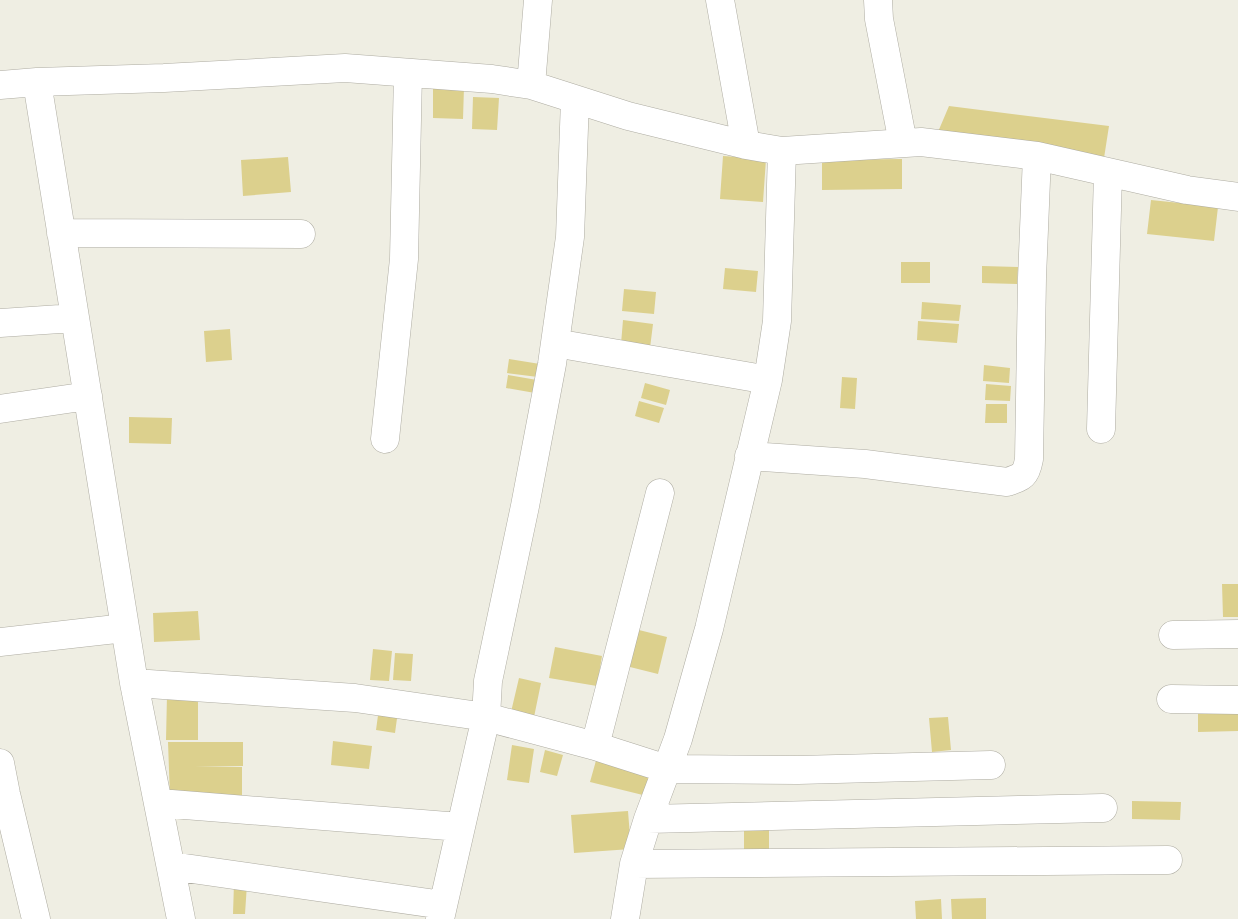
<svg xmlns="http://www.w3.org/2000/svg" width="1238" height="919" font-family="'Varela Round',sans-serif">
  <rect width="100%" height="100%" fill="#efeee3"/>
  <path fill="#dcd08d" d="M433,86L464,87L463,119L433,118Z
    M473,97L499,98L497,130L472,129Z
    M949,106L1109,126L1104,158L935,139Z
    M723,156L766,159L763,202L720,199Z
    M288,157L291,192L243,196L241,160Z
    M902,159V189L822,190V160Z
    M1151,200L1218,207L1214,241L1147,234Z
    M901,262H930V283H901Z
    M982,266L1018,267L1017,284L982,283Z
    M725,268L758,271L756,292L723,289Z
    M624,289L656,292L654,314L622,311Z
    M922,302L961,305L959,321L921,319Z
    M623,320L653,324L650,348L621,344Z
    M918,321L959,324L957,343L917,340Z
    M230,329L232,360L206,362L204,331Z
    M509,359L540,364L538,377L507,373Z
    M984,365L1010,368L1009,383L983,381Z
    M508,375L537,380L535,393L506,388Z
    M842,377L857,378L855,409L840,408Z
    M645,383L670,390L666,405L641,398Z
    M986,384L1011,386L1010,401L985,400Z
    M639,401L664,408L659,423L635,416Z
    M986,404H1007V423H985Z
    M129,417L172,418L171,444L129,443Z
    M1222,584H1238V617H1223Z
    M198,611L200,640L154,642L153,613Z
    M631,628L667,637L658,674L622,665Z
    M555,647L602,656L597,686L549,678Z
    M373,649L392,651L389,681L370,680Z
    M395,653L413,654L411,681L393,680Z
    M519,678L541,683L534,717L511,712Z
    M167,695H198V740H166Z
    M379,708L398,711L395,733L376,730Z
    M1238,711V731L1198,732V712Z
    M948,717L951,750L932,752L929,718Z
    M333,741L372,746L369,769L331,765Z
    M168,742H243V766L195,767H242V798H170Z
    M512,745L534,749L529,783L507,780Z
    M545,750L563,755L557,776L540,772Z
    M597,757L657,771L651,797L590,782Z
    M1132,801L1181,802L1180,820L1132,819Z
    M628,811L631,849L574,853L571,815Z
    M769,820V855L744,856V821Z
    M234,883L247,884L245,914H233Z
    M986,898V919H952L951,899Z
    M941,899L942,919H916L915,901Z"/>
  <g fill="none" stroke-linecap="round" stroke-linejoin="round">
    <g stroke="#aeaca2" stroke-width="29">
      <path id="minor" d="M720,0L746,145
        M878,0L879,19L903,143
        M37,82L134,683L181,919
        M0,85L37,82L164,78L345,68L492,79L531,85L628,116L746,145L782,151L921,142L1037,156L1187,190L1238,197
        M531,85L538,0
        M61,233L301,234
        M0,323L75,318
        M555,343L768,380
        M0,409L88,396
        M1101,429L1108,173
        M385,439L404,259L408,73
        M749,456L865,464L1007,482C1022,477 1026,476 1029,459L1032,278L1037,156
        M1173,635L1238,634
        M0,642L125,628
        M134,683L355,698L486,717L595,746L667,769L798,770L991,765
        M1171,699L1238,700
        M595,746L660,493
        M0,763L6,794L36,919
        M159,803L460,827
        M648,819L1103,808
        M634,864L1168,860
        M171,866L443,905
        M440,919L486,717L488,681L525,506L552,364L570,237L575,100
        M625,919L634,864L648,819L678,739L709,629L768,380L777,321L782,151"/>
    </g>
    <use href="#minor" stroke="#fff" stroke-width="28"/>
  </g>
</svg>
